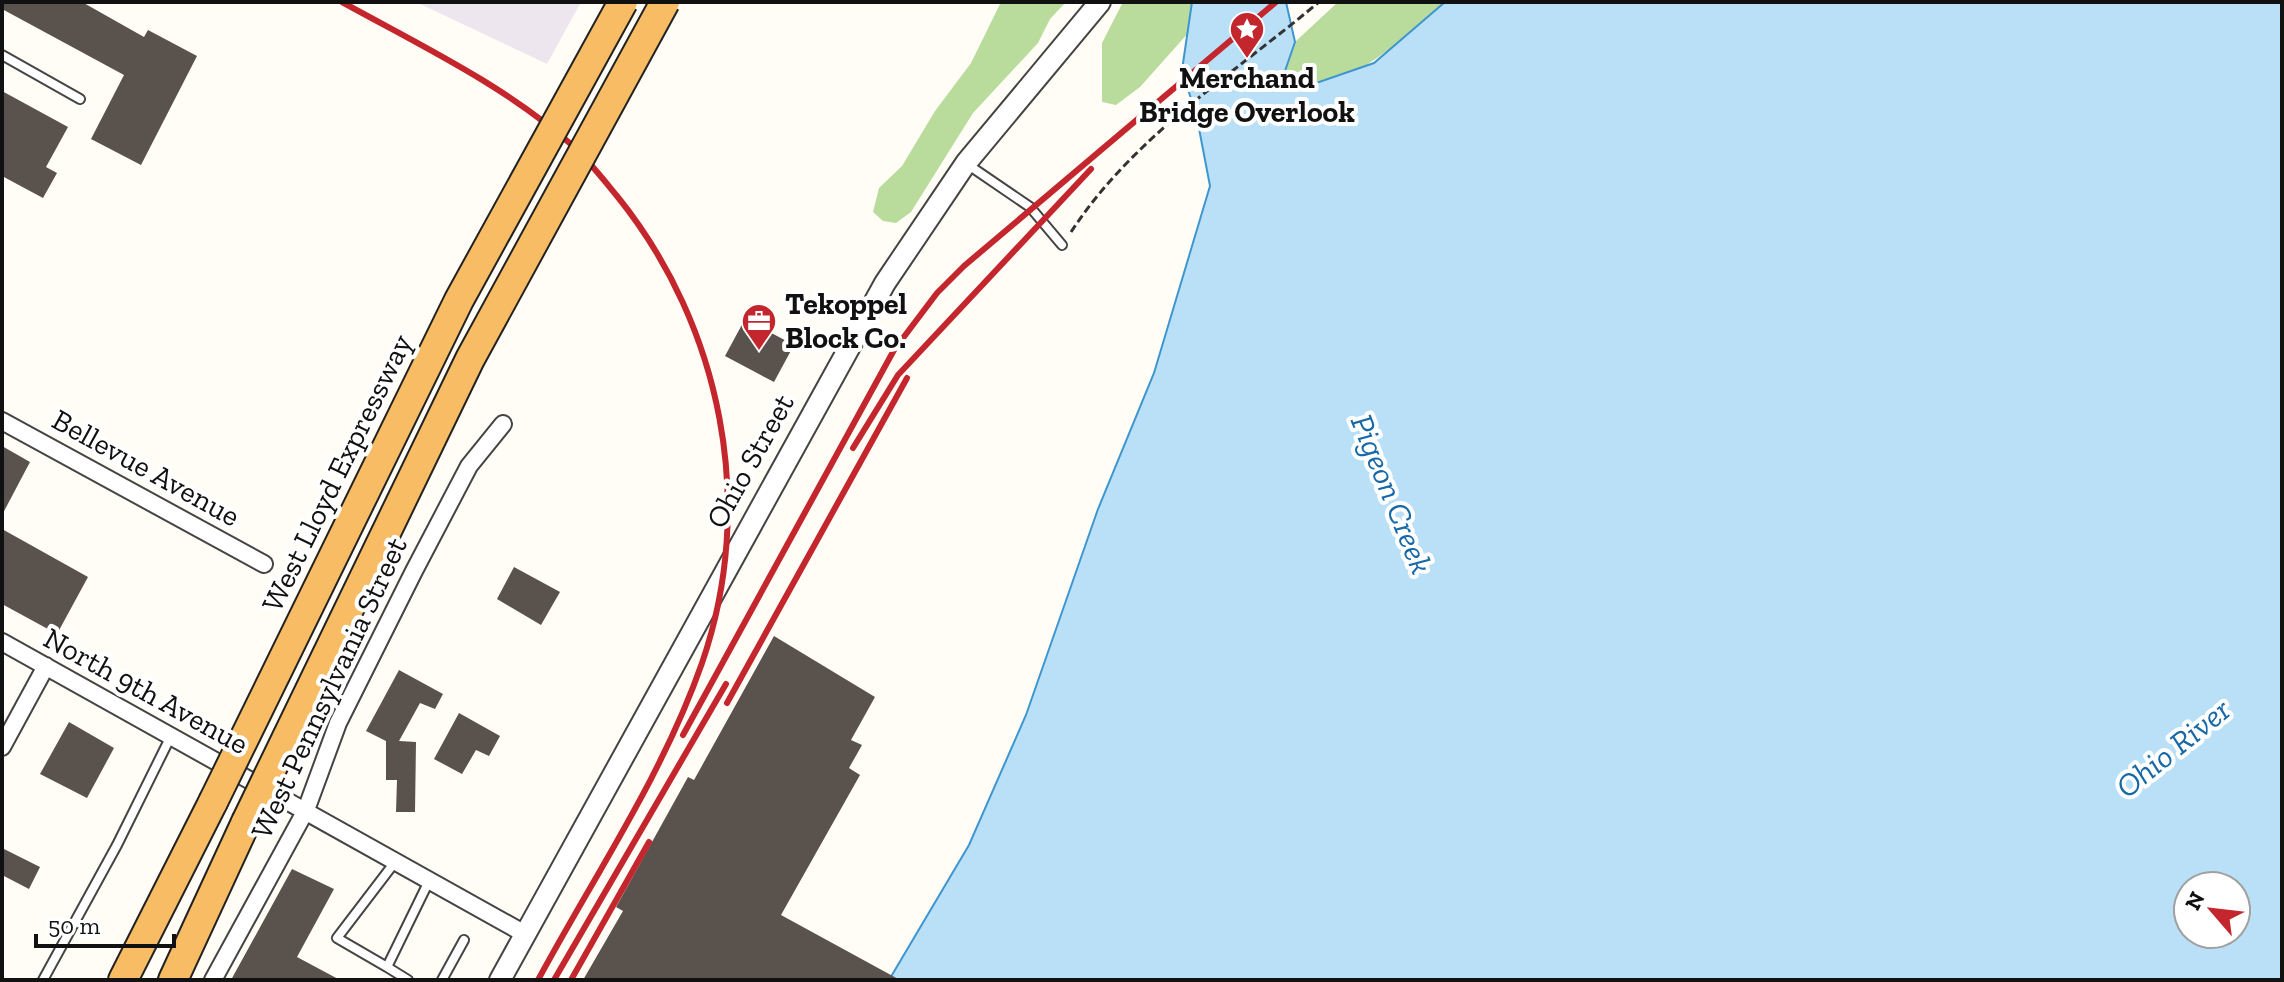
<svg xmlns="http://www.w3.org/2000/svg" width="2284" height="982" font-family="'Zilla Slab',serif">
  <rect width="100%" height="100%" fill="#fffdf5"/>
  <path fill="#eee6ef" d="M416,2H581L547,64Z"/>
  <path fill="#b9dc9c" d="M1001,2H1066L1050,19L1038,43L973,113L911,212L896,223L883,221L873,212L879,188L902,166L935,111L971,63Z
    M1123,2H1192L1190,31L1140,87L1116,105L1102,102V43Z
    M1338,2H1445C1411,31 1338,103 1290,83L1285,70L1295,42Z"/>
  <path fill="#b9e0f7" stroke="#3f96cf" stroke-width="2" fill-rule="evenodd" d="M1192,2H1286L1295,42L1285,71L1290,83L1302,88L1374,63L1445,2H2282V980H889L969,845L1026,715L1098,509L1154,373L1210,186L1197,118L1182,70ZM2188,886H2236V934H2188Z"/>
  <path fill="#5a524d" d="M2,2H82L144,37L148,30L197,56L141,165L91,139L124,75L2,9Z
    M2,91L68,127L46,167L57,173L43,198L2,176Z
    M745,319L794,345L774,382L725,356Z
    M2,446L30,462L2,515Z
    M2,529L88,577L57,634L2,604Z
    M514,567L560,592L541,625L497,599Z
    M774,636L875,697L851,740L862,745L849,768L860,775L781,915L900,980H583L623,911L616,907L688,777L694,780Z
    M399,670L443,694L435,709L420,703L399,741L416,742L415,812H396L397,780H386V741L366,731Z
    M459,713L500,736L489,756L476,750L462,774L434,759Z
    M69,722L114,748L87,798L40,774Z
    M2,848L40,867L29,889L2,875Z
    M292,869L334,889L297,957L340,980H231Z"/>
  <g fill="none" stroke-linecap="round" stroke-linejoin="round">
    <g stroke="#444" stroke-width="12">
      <path id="service" d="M2,55L80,99
        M967,164L1030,207L1062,245
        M395,862L337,938L387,967L429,881
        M387,967L408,980
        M43,980L117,845L170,738
        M442,980L464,940"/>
    </g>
    <g stroke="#444" stroke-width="20">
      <path id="minor" d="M2,421L264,564
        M2,642L525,934
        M2,747L46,666
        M213,980L306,810L338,723L414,571L469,466L503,424"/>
    </g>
    <g stroke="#444" stroke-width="24">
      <path id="tertiary" d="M500,980L885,283L966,163L1100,2"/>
    </g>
    <g stroke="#222" stroke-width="32">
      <path id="trunk" d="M123,980L213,802
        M173,980L246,822"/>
    </g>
    <path stroke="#333" stroke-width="3" stroke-dasharray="8 4" stroke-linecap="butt" d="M1071,232C1133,137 1233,74 1319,2"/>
    <use href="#service" stroke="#fff" stroke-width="8"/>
    <use href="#minor" stroke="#fff" stroke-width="16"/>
    <use href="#tertiary" stroke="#fff" stroke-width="20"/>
    <use href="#trunk" stroke="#f7bc64" stroke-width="28"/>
    <path stroke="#c4262e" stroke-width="6" d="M342,2C420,45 506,86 573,146C589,161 603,179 617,196C722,326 757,504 702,663C663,775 594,876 538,980
      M853,448L898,375L1091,169
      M727,703L907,378
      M683,735L894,350L937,293L964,266L1276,2
      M554,980L726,684
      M571,980L649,842"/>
    <g stroke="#222" stroke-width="32" stroke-linecap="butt">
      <path id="trunk-bridge" d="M213,802L459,300L623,2
        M246,822L470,359L665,2"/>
    </g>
    <use href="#trunk-bridge" stroke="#f7bc64" stroke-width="28"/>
  </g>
  <defs>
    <g id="sight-pin" transform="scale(1.8)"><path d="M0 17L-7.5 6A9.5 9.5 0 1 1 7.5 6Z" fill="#c4262e" stroke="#fff"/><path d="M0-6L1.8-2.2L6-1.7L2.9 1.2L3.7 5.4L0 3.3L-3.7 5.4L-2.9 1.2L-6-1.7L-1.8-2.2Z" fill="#fff"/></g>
    <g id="office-pin" transform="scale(1.8)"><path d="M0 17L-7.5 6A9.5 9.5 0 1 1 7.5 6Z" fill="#c4262e" stroke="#fff"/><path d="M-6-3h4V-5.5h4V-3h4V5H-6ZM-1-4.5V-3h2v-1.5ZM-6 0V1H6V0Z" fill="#fff"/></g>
  </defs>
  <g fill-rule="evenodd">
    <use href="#sight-pin" x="1247" y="29"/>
    <use href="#office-pin" x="759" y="321"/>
  </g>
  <g text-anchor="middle" stroke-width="8" stroke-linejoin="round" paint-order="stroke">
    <g font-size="30" font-weight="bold" fill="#111" stroke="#fff">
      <text x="1247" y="88">Merchand<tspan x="1247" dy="34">Bridge Overlook</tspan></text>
      <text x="785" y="314" text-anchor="start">Tekoppel<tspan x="785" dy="34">Block Co.</tspan></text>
    </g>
    <g font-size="30" fill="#111" stroke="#fff">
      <text transform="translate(750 461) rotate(-61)" y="10">Ohio Street</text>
      <text transform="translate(146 468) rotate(29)" y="10">Bellevue Avenue</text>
      <text transform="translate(337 473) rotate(-64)" y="10">West Lloyd Expressway</text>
      <text transform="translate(329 688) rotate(-65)" y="10">West Pennsylvania Street</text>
      <text transform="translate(146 691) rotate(29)" y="10">North 9th Avenue</text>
    </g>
    <g font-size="32" font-style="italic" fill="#1768a6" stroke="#fff">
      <text transform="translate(1392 494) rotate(68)" y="11">Pigeon Creek</text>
      <text transform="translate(2173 748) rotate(-39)" y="11">Ohio River</text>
    </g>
  </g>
  <rect width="2284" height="982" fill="none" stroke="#111111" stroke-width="8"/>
  <g transform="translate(2212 910) rotate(298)"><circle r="38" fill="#ffffff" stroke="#a0a0a0" stroke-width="2"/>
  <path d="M0-6L14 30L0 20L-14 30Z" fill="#c4262e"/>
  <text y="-12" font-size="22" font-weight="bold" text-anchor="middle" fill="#111111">N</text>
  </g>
  <path d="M36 934v12h138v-12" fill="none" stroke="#111111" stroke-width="4"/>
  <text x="48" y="934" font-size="24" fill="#111111" stroke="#ffffff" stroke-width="6" paint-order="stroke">50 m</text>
</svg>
